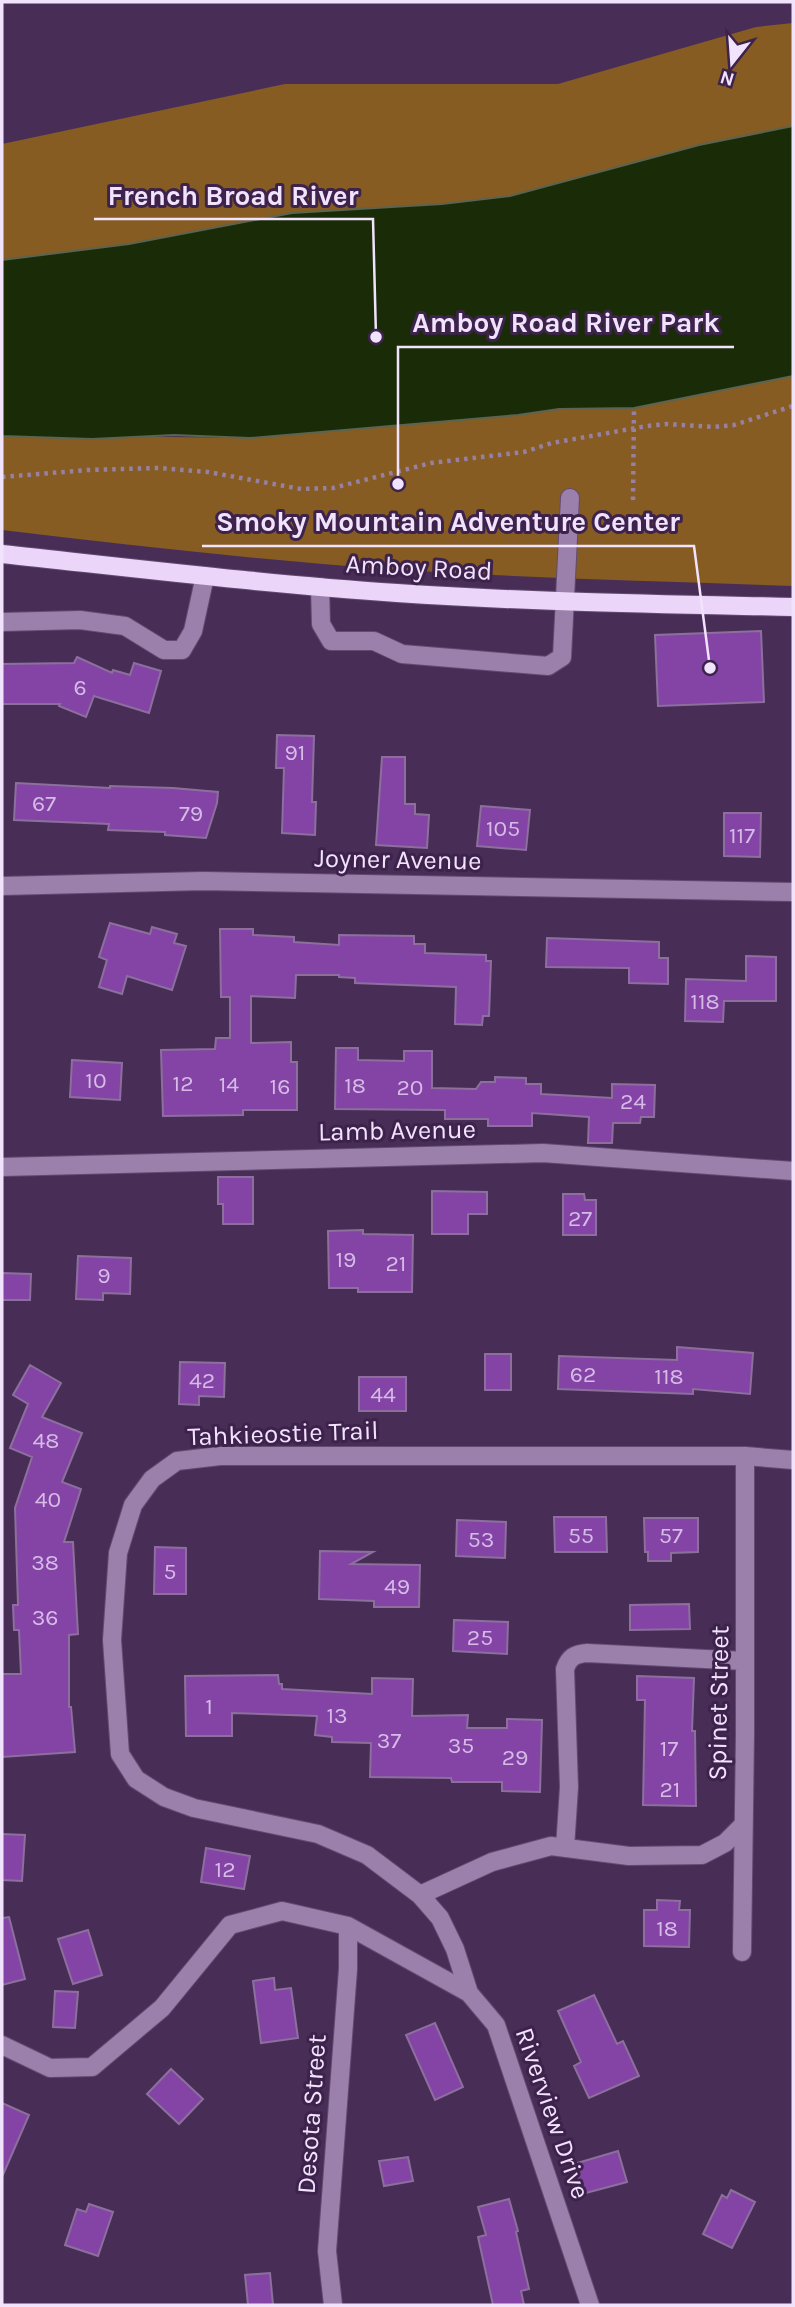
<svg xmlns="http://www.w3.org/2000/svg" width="795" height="2307" font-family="Karla,sans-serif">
  <rect width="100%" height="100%" fill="#482e57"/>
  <path fill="#865c23" d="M793,23V126L699,145L510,196L442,204L292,213L129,244L2,260V144L285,84H558L756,27Z
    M793,374V586C658,581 522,578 386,569C258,560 130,545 2,530V435L250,438Z"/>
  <path fill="#1a2c07" stroke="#5b6351" stroke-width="2" d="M793,126V376L634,408L559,409L518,415L250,438L174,435L92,439L2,436V260L129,244L292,213L442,204L510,196L699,145Z"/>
  <path fill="#8344a5" stroke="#8c6f9d" stroke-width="2" d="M761,631L764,702L658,706L655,635Z
    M77,657L112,673L113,670L130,675L134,663L161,671L149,713L94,696L86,717L59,706L60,704H2V664L74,663Z
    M277,735L314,736L312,802H316L315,835L282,833L284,768H276Z
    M382,757H405V804H415V814L429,815L427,848L376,845Z
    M16,783L110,788V786L173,788L218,792L217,803L206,838L165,835V832L108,830L109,824L14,820Z
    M481,806L530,810L526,850L477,846Z
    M724,813H761L760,857L724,856Z
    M110,923L150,934L152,927L177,934L174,943L186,946L172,990L127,976L122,994L99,987L107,960L99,957Z
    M220,929H253V935L294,937V942L339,945V935L414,936V944H425V953L486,955V961H491L489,1016H483L482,1025L455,1024L456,987L355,983V978L339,977V975H296L295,998L251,996V1043L291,1042V1062H297V1110H243V1115L163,1116L161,1050L215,1049L216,1038H230V997H221Z
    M547,938L659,942V958H668V984L629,983V968L546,967Z
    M746,956L776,957V1001H724L723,1022L685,1021L686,979L746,981Z
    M336,1048H358V1060L404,1061V1051H432V1088L476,1089L481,1082H495V1077L526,1078V1084H541V1094L612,1098V1084L655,1085L654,1117H641L640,1123H613L612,1143H588L589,1117L532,1113V1126H488V1119H445V1110L335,1109Z
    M72,1060L122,1063L120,1100L70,1097Z
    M218,1177H253V1224H223V1204H218Z
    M432,1191L487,1192V1214H468V1234H432Z
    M563,1194H584L585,1200H596V1235H563Z
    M363,1230V1234L413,1235L412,1292H358V1288H329L328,1231Z
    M78,1256L131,1258L130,1294L103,1293V1300L76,1299Z
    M2,1273L31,1274L30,1300H2Z
    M677,1347L753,1353L750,1394L693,1389V1394L558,1389L559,1356L677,1360Z
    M485,1354H511V1390H485Z
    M180,1362L225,1363L224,1397L199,1396V1405L179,1404Z
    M30,1365L61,1383L42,1417L82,1433L62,1482L81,1489L64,1542H73L78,1634L69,1635V1707H71L75,1752L2,1757V1674H21L19,1630H14L13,1605H18L15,1508L32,1457L10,1448L28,1404L13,1395Z
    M359,1377H406V1411H359Z
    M554,1517H606L607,1552H555Z
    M644,1518H698V1552L671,1553V1561H648V1552H645Z
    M457,1520L506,1522L505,1558L456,1556Z
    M155,1547L186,1548V1594H154Z
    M320,1551L373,1552L351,1564L420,1565L419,1607H374V1601L319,1599Z
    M689,1604L690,1629L630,1630V1605Z
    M454,1620L508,1622L507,1654L453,1651Z
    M278,1675L279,1684H282V1689L372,1694V1678L413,1679L412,1716L468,1715L467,1728H507V1719L542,1720L540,1792L502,1791V1782H452L451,1778L370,1777L371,1743L332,1742V1737L315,1735L317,1716L232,1713V1736H186L185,1676Z
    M637,1676L694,1678L692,1731H695L696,1806L643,1805L645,1700H637Z
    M2,1834L25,1835L22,1881L2,1880Z
    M206,1848L250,1856L244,1889L201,1882Z
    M657,1900L680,1901L679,1910H690L689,1947L644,1946V1910H657Z
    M9,1917L25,1979L2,1985V1918Z
    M88,1930L102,1975L73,1984L58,1939Z
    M274,1978L275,1990L291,1988L298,2038L261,2043L253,1981Z
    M55,1991L78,1992L75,2028L53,2027Z
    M594,1995L617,2044L623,2041L639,2076L589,2098L574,2066L581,2062L558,2011Z
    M435,2023L463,2087L435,2100L406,2035Z
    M171,2069L203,2099L179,2124L147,2094Z
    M2,2103L29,2115L2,2177Z
    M618,2151L627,2182L582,2194L574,2164Z
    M408,2157L413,2181L384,2186L379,2161Z
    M731,2190L755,2202L732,2248L703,2234L722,2195L727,2198Z
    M509,2199L518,2231L516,2232L529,2289L521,2291L524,2305H493L478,2237L486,2235L478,2207Z
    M89,2204L113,2212L98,2256L65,2245L77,2209L86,2212Z
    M270,2273L273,2305H248L245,2275Z"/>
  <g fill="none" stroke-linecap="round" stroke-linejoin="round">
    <g stroke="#634b72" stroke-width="20">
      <path id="minor" d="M320,587L321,624L331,641H374L402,654L548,666L562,657L570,498
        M2,622L80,620L125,626L164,650H182L193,631L205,576
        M2,886L203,881L793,892
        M2,1167L543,1153L793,1171
        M565,1848L569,1787L565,1669C569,1657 575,1654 587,1653L745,1661
        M420,1895L492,1862L551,1846L629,1856L702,1855L725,1843L742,1826
        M742,1952L745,1734V1456
        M469,1993L455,1949L440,1918L420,1895L367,1855L318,1834L194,1808L164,1797L136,1779L120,1754L112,1640L118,1553L133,1505L152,1479L177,1461L220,1456H745L793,1460
        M2,2045L50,2068L92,2067L162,2008L230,1925L282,1911L348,1926L469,1993L496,2025L590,2305
        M333,2305L327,2251L348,1969V1926"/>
    </g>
    <g stroke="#634b72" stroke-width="20">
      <path id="major" d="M2,554C133,568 265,584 397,593C529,602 661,604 793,607"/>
    </g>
    <path stroke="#9681a3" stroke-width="4.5" stroke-dasharray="3.5 5" stroke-linecap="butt" d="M2,477L88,470L159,468L208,472L301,489L333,488L431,463L524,452L552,443L647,426L667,424L714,427L734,425L793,406
      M633,500L634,408"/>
    <use href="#minor" stroke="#9c80ac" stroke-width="18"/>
    <use href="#major" stroke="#ebd5f9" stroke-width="18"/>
  </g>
  <g text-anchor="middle" stroke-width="6" stroke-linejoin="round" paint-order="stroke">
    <g font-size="23" fill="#d6bbe7">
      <text x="80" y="695">6</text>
      <text x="295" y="760">91</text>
      <text x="44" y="811">67</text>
      <text x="191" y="821">79</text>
      <text x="503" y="836">105</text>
      <text x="742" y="843">117</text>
      <text x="705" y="1009">118</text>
      <text x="96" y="1088">10</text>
      <text x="183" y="1091">12</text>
      <text x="229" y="1092">14</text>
      <text x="355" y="1093">18</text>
      <text x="280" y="1094">16</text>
      <text x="410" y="1095">20</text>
      <text x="633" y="1109">24</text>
      <text x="580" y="1226">27</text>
      <text x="346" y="1267">19</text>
      <text x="396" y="1271">21</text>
      <text x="104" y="1283">9</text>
      <text x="583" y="1382">62</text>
      <text x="669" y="1384">118</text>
      <text x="202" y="1388">42</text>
      <text x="383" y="1402">44</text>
      <text x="46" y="1448">48</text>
      <text x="48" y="1507">40</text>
      <text x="581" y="1543">55</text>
      <text x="671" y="1543">57</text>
      <text x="481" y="1547">53</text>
      <text x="45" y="1570">38</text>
      <text x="170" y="1579">5</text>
      <text x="397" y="1594">49</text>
      <text x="45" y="1625">36</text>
      <text x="480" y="1645">25</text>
      <text x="209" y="1714">1</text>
      <text x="337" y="1723">13</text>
      <text x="389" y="1748">37</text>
      <text x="461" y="1753">35</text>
      <text x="669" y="1756">17</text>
      <text x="515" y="1765">29</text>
      <text x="670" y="1797">21</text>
      <text x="225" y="1877">12</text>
      <text x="667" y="1936">18</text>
    </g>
    <g font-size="26" fill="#f2e3fd" stroke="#3d234c">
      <text transform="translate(419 567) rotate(3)" y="9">Amboy Road</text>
      <text transform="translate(398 859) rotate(1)" y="9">Joyner Avenue</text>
      <text transform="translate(397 1130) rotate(-1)" y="9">Lamb Avenue</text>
      <text transform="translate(283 1433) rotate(-2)" y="9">Tahkieostie Trail</text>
      <text transform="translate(718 1703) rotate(-89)" y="9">Spinet Street</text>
      <text transform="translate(553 2113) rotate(71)" y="9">Riverview Drive</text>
      <text transform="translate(311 2114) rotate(-86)" y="9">Desota Street</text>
    </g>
  </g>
  <path fill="none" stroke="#f2e3fd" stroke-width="2.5" d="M376 337L373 219H94M398 484L398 347H734M710 668L694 546H202"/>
  <g fill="#f2e3fd" stroke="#3d234c" stroke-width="2.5">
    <circle cx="376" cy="337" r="7"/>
    <circle cx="398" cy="484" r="7"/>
    <circle cx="710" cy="668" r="7"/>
  </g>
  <g font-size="28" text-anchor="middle" font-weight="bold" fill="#f2e3fd" stroke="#3d234c" stroke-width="6" stroke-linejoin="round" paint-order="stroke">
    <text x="233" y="205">French Broad River</text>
    <text x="566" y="332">Amboy Road River Park</text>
    <text x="448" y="531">Smoky Mountain Adventure Center</text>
  </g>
  <rect width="795" height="2307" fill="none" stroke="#f2e3fd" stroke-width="7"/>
  <g transform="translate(732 63) rotate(197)" stroke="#3d234c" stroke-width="5" paint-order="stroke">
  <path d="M0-5L12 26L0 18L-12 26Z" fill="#f2e3fd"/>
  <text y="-10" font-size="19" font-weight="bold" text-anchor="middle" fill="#f2e3fd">N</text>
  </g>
</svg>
